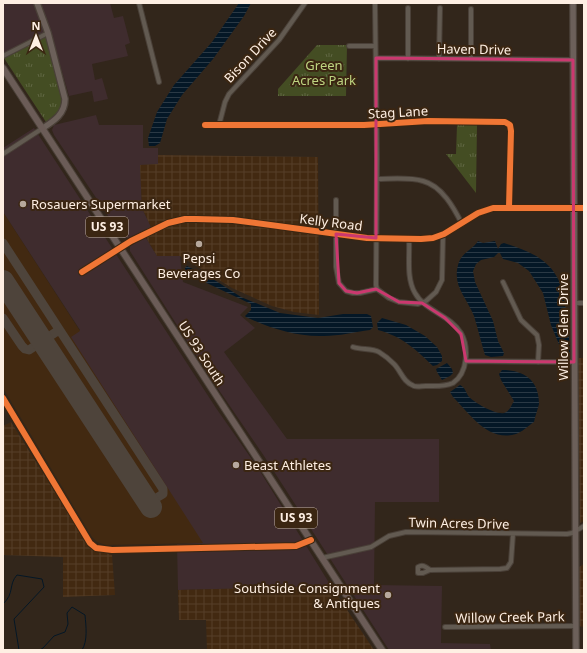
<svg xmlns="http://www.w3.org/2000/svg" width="587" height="653" font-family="'Noto Sans',sans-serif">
  <defs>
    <pattern id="industrial-grid" width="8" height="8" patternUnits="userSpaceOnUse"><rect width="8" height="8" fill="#422911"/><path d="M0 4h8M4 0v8" fill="none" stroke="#553e28"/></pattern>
    <pattern id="park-tufts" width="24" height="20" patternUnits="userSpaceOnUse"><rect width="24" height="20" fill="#444d23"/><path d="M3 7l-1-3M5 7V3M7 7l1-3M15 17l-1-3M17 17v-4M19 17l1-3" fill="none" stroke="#606743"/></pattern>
    <pattern id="water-rules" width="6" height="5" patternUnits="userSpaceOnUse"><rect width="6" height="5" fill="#041726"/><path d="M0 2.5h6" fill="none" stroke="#2a3945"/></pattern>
  </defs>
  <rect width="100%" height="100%" fill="#32261b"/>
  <path fill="#3f2c2e" d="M3,3H110L114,18L123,16L130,43L125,45L128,56L92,64L95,80L102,78L108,99L94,102L92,91L69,96L51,33L4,58L3,56Z
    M96,115L99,125H143V148H158V164L140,165L142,208L151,227L128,238H123L54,135L52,130L54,125Z
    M34,128L216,408L258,468L331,586L178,590L177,544L202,543L70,337L80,330L3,212V148Z
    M146,238L157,256H180L183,282L248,307L240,315L255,328L224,352L287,439H439V502H375L374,585L442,586L441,643L490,644L491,650H389L264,456L210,377L130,251V246Z"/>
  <path fill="url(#industrial-grid)" d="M158,155L318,157L319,315L294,312L272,306L232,288L180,256H157L142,231L151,227L142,208L140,165L158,164Z
    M578,358H584V521L580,523Z
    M11,422L85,540L97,550L112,555L115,595L63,597V557L3,555V426Z
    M584,564V627L578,626L579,567Z
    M331,586L374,650H207L206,620H179L178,590Z"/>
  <path fill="#422911" d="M3,212L80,331L71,337L203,543L106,545L97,542L92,537L3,388Z"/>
  <path fill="url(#park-tufts)" d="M47,35L63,100L58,112L46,122L4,58Z
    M317,45H347L346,96H278V89Z
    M457,125H477L476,193L446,154H456Z"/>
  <path fill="url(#water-rules)" d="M239,3H251L244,16L213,59L182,95L167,119L160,143L155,146H149L148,138L157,112L174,85L212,42Z
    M478,241L483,243L495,241L498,249L501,244L504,243C526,250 549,258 559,281C561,286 564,294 564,299C565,303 563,304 566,308L570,349V353L568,355L563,354L551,325L543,293L529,271L518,263L503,259L500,253H498L494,257L481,260L476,264L473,271L475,282L493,321L498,341L504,353L503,356L491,357L485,355C481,342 478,329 474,316C466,296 451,285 459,262C463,252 473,249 478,241Z
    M187,266L216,281L241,297L280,313L318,318L343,314H367L371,316L373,327L370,330C355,332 339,336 324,336C296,337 270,328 246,317L245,316L251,310V304L192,276L185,274V268Z
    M382,318L406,325L425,336L437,347L442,356V361L437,365L433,366C414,348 403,337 378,330L377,323Z
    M447,363L452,369L453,373L450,376L442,380L437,372L436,369Z
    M502,370C524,370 539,380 539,404C538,409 535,416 534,422C528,426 522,432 516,434C488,442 471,415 453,397L450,392L460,385C465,387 466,393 469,397C475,403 496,415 504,413C509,412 511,406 514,401L501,380L499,374Z"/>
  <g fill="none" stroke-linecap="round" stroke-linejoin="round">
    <path stroke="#041726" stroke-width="1" d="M3,604C15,593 8,585 17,575L42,579L44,587L14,619L19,650
      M40,650L43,648L54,636L65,632L68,624L67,613L72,607L85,615C86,626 88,641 82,650"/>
    <path stroke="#4e443b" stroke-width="9" d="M3,243L163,489V494L148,503
      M3,318L22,346L25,349L29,350L59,330"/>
    <path stroke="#4e443b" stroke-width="22" d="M3,281L151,507"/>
    <g stroke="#4a4038" stroke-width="6">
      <path id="street" d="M139,3L159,82
        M375,3L377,159L376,285L377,289
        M471,9V59
        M349,46H375
        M3,56L48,33
        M376,58L573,60
        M408,59V8
        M439,59L440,8
        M205,125H364L428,121L505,122L510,125L511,131L509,207
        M219,125L225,102L229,94L279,40L305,3
        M3,154L43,128
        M377,179C391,179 409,177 423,181C442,186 454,208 462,224
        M336,200V267L339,283L346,291L353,293H360L377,289
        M82,272L131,241L168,223L185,219H196L233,220L367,238L421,239L433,238L444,234L478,213L493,208H584
        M503,282L521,320L537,335L539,345L538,362
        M377,289L389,298L399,302L418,304L426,301L436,292L442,280L443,235
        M574,303H584
        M353,347C361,350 372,348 379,352C384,355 390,360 394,364C401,371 403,382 414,386C417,387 422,386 426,386C435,386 444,387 453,383C468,373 469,347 461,333C450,315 425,311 415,293C406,278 410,256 409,239
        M466,361L574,362
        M3,398L90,543L96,548L112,550L296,546L311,540
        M322,558L371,547L389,536L406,532L567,534L572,533L584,526
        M430,570L423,573H418V567C423,564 426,567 430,570L500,569L507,568L511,562L513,534
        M445,627L575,626"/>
    </g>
    <g stroke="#4a4038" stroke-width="8">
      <path id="secondary" d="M37,3L48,33L65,99C65,114 54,121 43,128
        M573,3L576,650"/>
    </g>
    <g stroke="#4a4038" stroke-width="8">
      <path id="primary" d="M3,68L382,650"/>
    </g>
    <use href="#street" stroke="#625a51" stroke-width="4"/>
    <use href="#secondary" stroke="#6c605a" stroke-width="5.5"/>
    <use href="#primary" stroke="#6b5c57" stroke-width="6"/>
    <g stroke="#3b2612" stroke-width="8">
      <path id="cycleway" d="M205,125H364L428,121L505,122L510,125L511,131L509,207
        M82,272L131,241L168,223L185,219H196L233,220L367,238L421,239L433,238L444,234L478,213L493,208H584
        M3,398L90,543L96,548L112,550L296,546L311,540"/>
    </g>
    <use href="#cycleway" stroke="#f07635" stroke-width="6"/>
  </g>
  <path fill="none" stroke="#cb386f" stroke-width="3" stroke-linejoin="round" d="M376,58L573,60L574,362L466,361L461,334L445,318L422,303L399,302L376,289L357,293L346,291L339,283L336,234L376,238Z"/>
  <g fill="#b7a99d" stroke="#3b2612" stroke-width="1.5">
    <circle cx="23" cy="204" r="4"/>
    <circle cx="199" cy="244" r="4"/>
    <circle cx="236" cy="465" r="4"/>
    <circle cx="388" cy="595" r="4"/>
  </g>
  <g text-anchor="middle" stroke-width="4" stroke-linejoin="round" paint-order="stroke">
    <g fill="#3b2612" stroke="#c4b3a4" stroke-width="1">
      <rect x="86" y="217" width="42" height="20" rx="3"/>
      <rect x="275" y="508" width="42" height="20" rx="3"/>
    </g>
    <g font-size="12" font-weight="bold" fill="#feefe3">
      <text x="107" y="231">US 93</text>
      <text x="296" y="522">US 93</text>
    </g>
    <g font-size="13" fill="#feefe3" stroke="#3b2612">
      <text transform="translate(474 49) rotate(1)" y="5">Haven Drive</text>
      <text transform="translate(250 55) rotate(-47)" y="5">Bison Drive</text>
      <text transform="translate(398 112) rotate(-3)" y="5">Stag Lane</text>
      <text transform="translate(331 222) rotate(7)" y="5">Kelly Road</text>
      <text transform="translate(563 327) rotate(-90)" y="5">Willow Glen Drive</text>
      <text transform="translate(202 353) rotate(57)" y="5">US 93 South</text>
      <text transform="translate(459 523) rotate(1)" y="5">Twin Acres Drive</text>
      <text transform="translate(510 617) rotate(-1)" y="5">Willow Creek Park</text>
    </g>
    <g font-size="13" fill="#bed481" stroke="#3b2612">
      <text x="324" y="70">Green<tspan x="324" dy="15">Acres Park</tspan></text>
    </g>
    <g font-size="13" fill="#feefe3" stroke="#3b2612" text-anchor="start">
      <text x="31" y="209">Rosauers Supermarket</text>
      <text x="199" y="263" text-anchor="middle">Pepsi<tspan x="199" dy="15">Beverages Co</tspan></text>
      <text x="244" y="470">Beast Athletes</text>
      <text x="380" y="593" text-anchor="end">Southside Consignment<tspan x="380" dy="15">&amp; Antiques</tspan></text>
    </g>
  </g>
  <rect width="587" height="653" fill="none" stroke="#feefe3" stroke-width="8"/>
  <g transform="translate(36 36)" stroke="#3b2612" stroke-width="3" paint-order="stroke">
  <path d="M0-3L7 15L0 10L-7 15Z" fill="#feefe3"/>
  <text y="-6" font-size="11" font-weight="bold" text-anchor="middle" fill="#feefe3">N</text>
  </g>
</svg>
